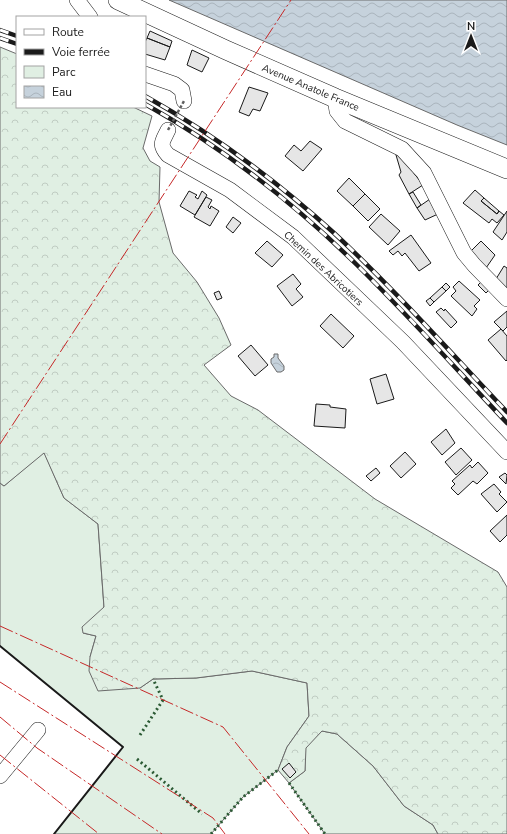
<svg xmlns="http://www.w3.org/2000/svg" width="507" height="834" font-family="'Nunito Sans',sans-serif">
  <defs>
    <pattern id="forest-crowns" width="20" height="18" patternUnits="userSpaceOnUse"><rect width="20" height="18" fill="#e0efe3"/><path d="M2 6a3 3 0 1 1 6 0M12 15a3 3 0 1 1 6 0" fill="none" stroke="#c0ccc2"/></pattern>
    <pattern id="water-waves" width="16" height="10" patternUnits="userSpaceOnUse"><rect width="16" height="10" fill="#c6d2dc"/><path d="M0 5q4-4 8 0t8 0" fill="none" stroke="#aab4bc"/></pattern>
  </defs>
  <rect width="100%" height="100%" fill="#fff"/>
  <path fill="#e0efe3" stroke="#6a6a6a" d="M44,452L64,498L98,524L104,608L83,633L96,636L90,657L140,688L153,679L196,678L252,671L307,683L309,716L287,747L278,770L243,797L211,834H54L123,747L0,646V483L4,486Z
    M322,731L337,734L373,766L404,806L433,825L438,834H325L289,783L305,771V748Z"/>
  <path fill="url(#forest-crowns)" stroke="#6a6a6a" d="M0,47L17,54V107H133L152,116L143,148L150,161L160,167L159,202L173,253L197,282L219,318L231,345L204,365L231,396L258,410L375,499L498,572L507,587V834H438L433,825L404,806L373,766L337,734L322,731L306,748L305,771L289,783L278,770L287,747L309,716L307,683L252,671L196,678L153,679L140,688L98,691L89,671L90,657L96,636L83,633L82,627L104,607L98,524L64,498L44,453L4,486L0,483Z"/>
  <path fill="url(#water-waves)" stroke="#6a6a6a" d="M169,0H507V145L457,125Z
    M274,354H278V358L284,366V370L281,372H277L271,363V359L274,357Z"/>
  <path fill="#e6e6e6" stroke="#1a1a1a" d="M150,31L172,41L170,47L147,38Z
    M147,38L170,47L165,60L145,54V42Z
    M192,50L209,58L202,72L187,65Z
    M249,87L268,93L260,111L253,109L249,116L239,112Z
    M310,141L322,149L303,171L285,156L294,145L301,151Z
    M398,152L423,185L409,194L399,175L401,172L396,155Z
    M349,178L365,194L353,206L337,191Z
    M475,190L484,198L481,201L497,214L499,211L504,215L497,223L492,219L489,223L463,203Z
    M189,191L197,195L195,197L198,199L202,191L207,195L195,215L180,206Z
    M413,192L421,205L417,208L409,194Z
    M365,194L380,209L368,221L353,206Z
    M206,197L212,200L208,207L210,209L211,206L219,211L210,226L194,217Z
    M484,198L499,211L497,214L481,201Z
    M430,199L438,214L425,220L417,208Z
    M507,211V232L502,240L493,232Z
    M381,214L400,231L388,245L369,227Z
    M233,217L241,223L233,233L226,227Z
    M411,235L431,263L419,271L405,253L402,256L398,251L393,255L389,251Z
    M267,241L283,255L272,267L255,253Z
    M481,241L495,255L486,268L471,251Z
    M504,266L507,268V290L496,279Z
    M293,274L301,284L296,289L303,297L292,306L277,286Z
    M459,281L480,300L474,306L477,309L472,316L451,296L456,291L453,287Z
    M481,282L489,290L486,293L478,285Z
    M446,283L450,287L446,291L442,287Z
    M442,287L446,291L434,302L430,298Z
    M219,291L222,298L217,300L214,293Z
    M430,298L434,302L430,306L426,301Z
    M441,308L444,311L445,309L457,322L451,328L436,312Z
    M507,311V327L503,331L494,322Z
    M331,314L354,336L343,348L320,326Z
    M501,329L507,336V360L506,361L488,340Z
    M251,345L268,365L255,376L238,356Z
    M386,374L394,399L377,404L370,379Z
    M316,404L330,405V407L346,409L345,428L314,426Z
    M446,429L455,443L442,455L431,442Z
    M461,448L472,460L456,475L445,462Z
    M405,452L416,464L401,478L390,466Z
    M478,462L488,473L477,484L473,481L458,495L451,488L455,484L452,481L470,465L472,468Z
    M376,468L380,473L371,481L366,476Z
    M505,473L507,475L506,484L499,477Z
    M494,484L501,492L499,494L507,502L497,512L481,494Z
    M507,515V535L500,542L490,531Z
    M289,763L296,772L290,778L282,769Z"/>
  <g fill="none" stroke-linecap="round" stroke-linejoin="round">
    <g stroke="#1a1a1a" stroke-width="16">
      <path id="minor" d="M77,0L90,17
        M145,74L174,84L182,90L184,101
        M335,98L337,111L345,121L402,149L424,173L464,253L474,265L507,299
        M168,130C163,141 158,144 168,155L230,190L293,237L403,342L507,452
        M0,776L38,730"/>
    </g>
    <g stroke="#1a1a1a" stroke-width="20">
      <path id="major" d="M118,0L226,50L335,98L507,169"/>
    </g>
    <use href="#minor" stroke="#fff" stroke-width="15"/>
    <use href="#major" stroke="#fff" stroke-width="19"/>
    <g stroke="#1a1a1a" stroke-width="4.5">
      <path id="rail" d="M0,30L17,36
        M0,38L17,44
        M145,96C213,134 277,181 334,233C395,290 450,352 507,412
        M145,104C222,147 294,203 357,265C409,316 457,370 507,423"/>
    </g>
    <use href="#rail" stroke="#fff" stroke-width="3" stroke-dasharray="9" stroke-linecap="butt"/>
    <path stroke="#5f5f5f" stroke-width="2.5" stroke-dasharray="3 2" stroke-linecap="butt" d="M168,130L184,101"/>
    <path stroke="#2b5a34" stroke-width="3" stroke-dasharray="2 3" stroke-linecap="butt" d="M140,735L163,700L153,679
      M137,759L202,814
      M289,783L325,834
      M211,834L243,797L278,770"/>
    <path stroke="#1a1a1a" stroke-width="2" d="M0,646L123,747L54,834"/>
    <path stroke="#c62828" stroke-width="1" stroke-dasharray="14 3 2 3" stroke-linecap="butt" d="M0,444L291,0
      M0,626L223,727L309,834
      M0,682L213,818L225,834
      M0,717L37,748L162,834
      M0,755L99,834"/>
  </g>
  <g text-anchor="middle" stroke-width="3" stroke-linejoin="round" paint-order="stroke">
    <g font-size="10" fill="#1a1a1a" stroke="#fff">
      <text transform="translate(311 87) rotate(23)" y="4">Avenue Anatole France</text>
      <text transform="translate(324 268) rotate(43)" y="4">Chemin des Abricotiers</text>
    </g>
  </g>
  <rect x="16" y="16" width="130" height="92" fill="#ffffff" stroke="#a3a3a3"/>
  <rect x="24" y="29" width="20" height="6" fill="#ffffff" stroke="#a3a3a3"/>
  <text x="52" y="36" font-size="12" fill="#1a1a1a">Route</text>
  <rect x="24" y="49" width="20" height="6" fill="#1a1a1a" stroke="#a3a3a3"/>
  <text x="52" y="56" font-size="12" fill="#1a1a1a">Voie ferrée</text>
  <rect x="24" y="66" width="20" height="12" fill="#e0efe3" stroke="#a3a3a3"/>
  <text x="52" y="76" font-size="12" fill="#1a1a1a">Parc</text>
  <rect x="24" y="86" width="20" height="12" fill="url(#water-waves)" stroke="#a3a3a3"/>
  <text x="52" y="96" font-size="12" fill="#1a1a1a">Eau</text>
  <g transform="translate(471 36)" stroke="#ffffff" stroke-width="3" paint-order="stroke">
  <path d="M0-3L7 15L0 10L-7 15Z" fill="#1a1a1a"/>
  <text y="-6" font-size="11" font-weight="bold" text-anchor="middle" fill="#1a1a1a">N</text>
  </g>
</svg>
